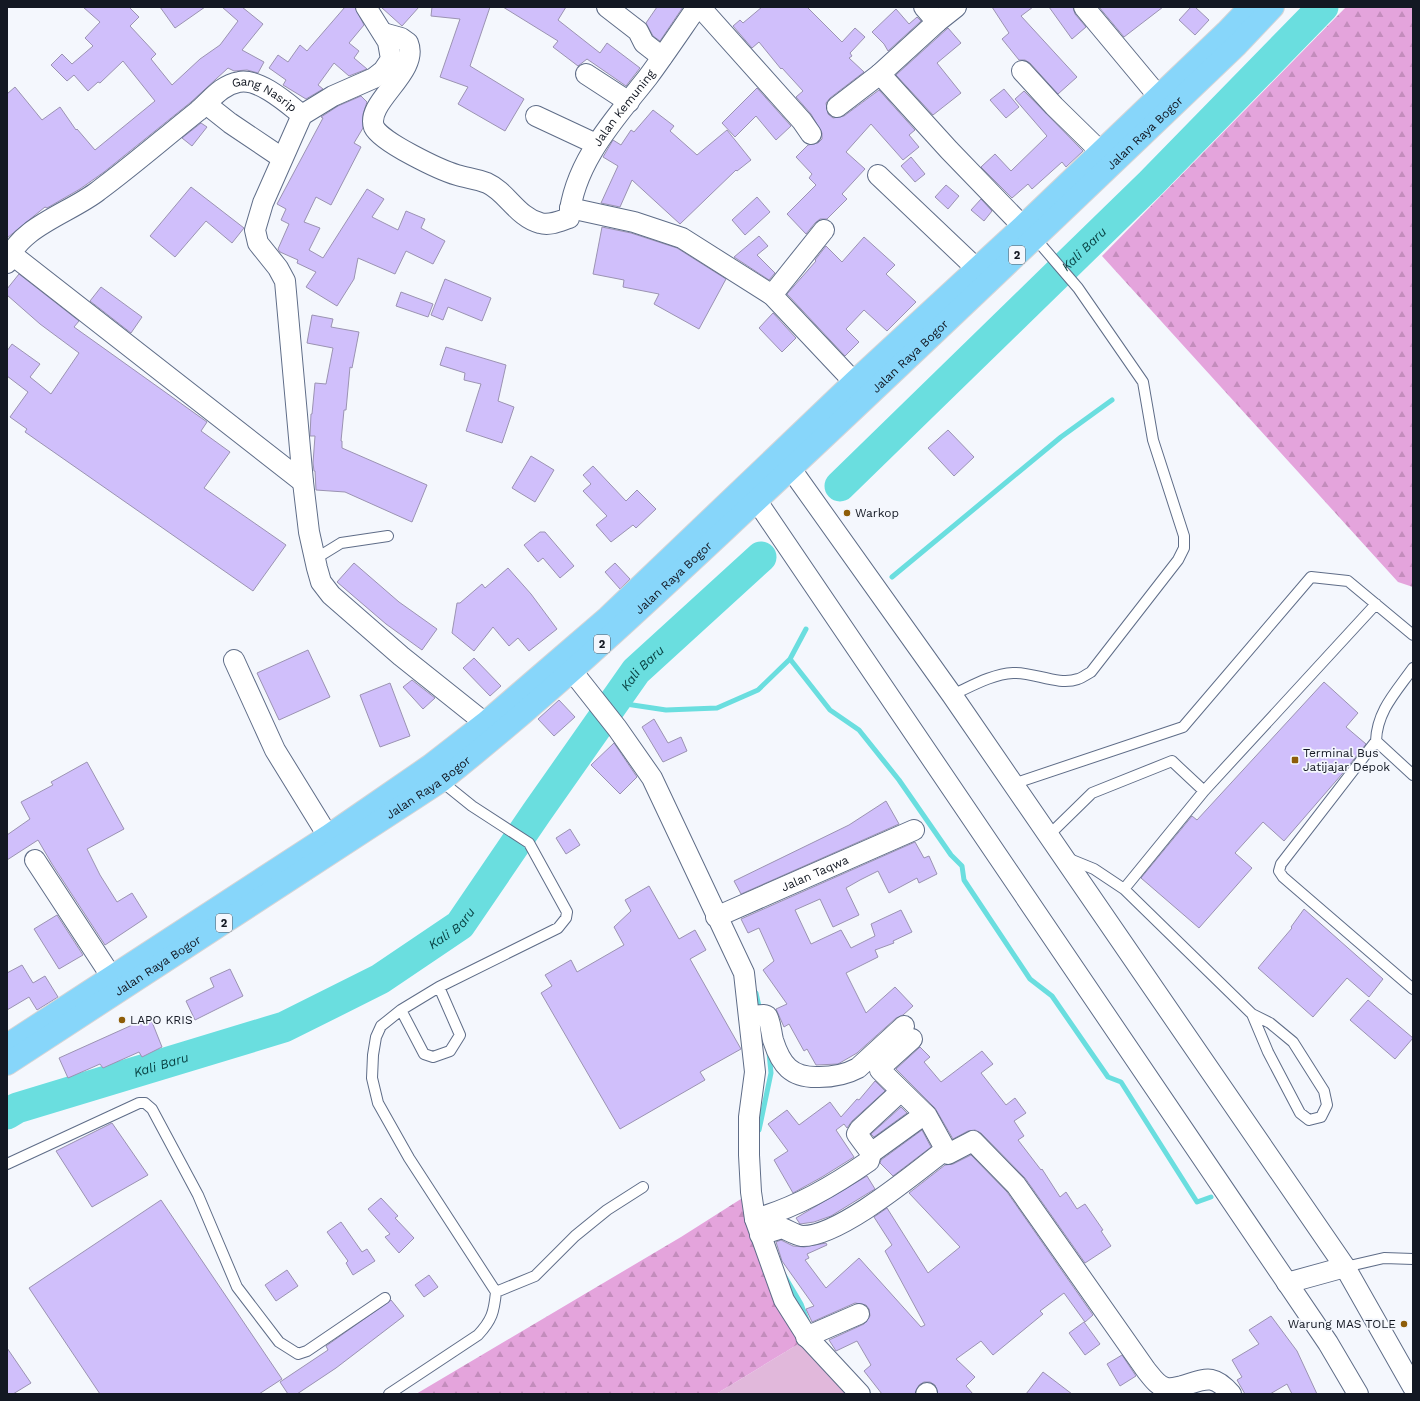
<svg xmlns="http://www.w3.org/2000/svg" width="1420" height="1401" font-family="'Work Sans',sans-serif">
  <defs>
    <pattern id="forest-firs" width="22" height="20" patternUnits="userSpaceOnUse"><rect width="22" height="20" fill="#e4a4dc"/><path d="M5 1l3.5 6h-7zM16 11l3.5 6h-7z" fill="#c38cbc"/></pattern>
  </defs>
  <rect width="100%" height="100%" fill="#f4f7fd"/>
  <path fill="#e1b8db" d="M805,1340L851,1394H716Z"/>
  <path fill="url(#forest-firs)" d="M1346,7H1413V587L1398,582L1102,256Z
    M744,1197L805,1340L716,1394H416L681,1237Z"/>
  <g fill="none" stroke-linecap="round" stroke-linejoin="round">
    <path stroke="#6adedf" stroke-width="5" d="M892,577L1061,437L1112,400
      M790,659L830,710L859,730L899,780L951,855L962,866L964,880L1030,979L1052,996L1108,1077L1121,1082L1197,1202L1211,1197
      M617,698L626,704L666,710L717,708L758,690L790,659L806,629
      M756,993L760,1011
      M759,1130L771,1073L769,1052
      M784,1275L801,1304L807,1320"/>
    <g stroke="#6adedf" stroke-width="31">
      <path id="s1" d="M840,486L1151,183L1323,7"/>
      <path id="s2" d="M7,1114L17,1108L284,1027L380,979L460,925L537,812L636,671L761,557"/>
    </g>
  </g>
  <path fill="#d0bffb" stroke="#9b93b2" d="M83,7H129L139,17L130,26L156,54L151,59L172,85L200,59L220,45L238,21L222,7H242L263,24L242,50L264,62L258,73L247,70L234,71L228,68L191,102L104,172L80,189L47,208L45,207L7,238V94L15,87L42,120L60,107L76,130L77,129L95,150L155,101L123,61L100,83L98,82L88,91L74,75L67,81L51,65L62,54L72,64L93,46L85,38L100,22Z
    M160,7H205L175,28Z
    M345,7H355L364,25L349,43L359,51L354,58L367,69L349,76L334,63L318,85L323,89L306,99L283,85L286,80L269,68L278,55L288,62L300,45L307,51Z
    M381,7H419L402,26Z
    M432,7H490L470,66L524,99L505,131L458,104L468,87L440,77L460,19L431,16Z
    M503,7H566L558,20L600,53L607,43L640,68L626,86L587,59L578,66L553,47L558,41Z
    M657,7H683L660,41L653,36L646,23Z
    M762,7H807L842,42L855,28L865,37L850,53L852,56L849,58L864,72L830,98L826,103L828,114L833,118L844,116L879,90L915,130L909,135L919,147L903,160L871,124L846,152L865,169L842,194L847,199L827,219H820L815,223L806,234L787,214L816,185L809,178L812,174L796,157L808,145L818,143L822,139V133L811,114L796,97L803,91L782,68L781,69L759,42L752,48L733,26L740,20L743,23Z
    M992,7H1033L1021,16L1077,77L1058,94L1030,63L1025,60H1019L1002,39L1009,33Z
    M1049,7H1073L1075,14L1086,27L1072,39Z
    M1099,7H1163L1124,37Z
    M1191,7H1195L1209,20L1195,35L1179,20Z
    M896,9L909,24L917,17L921,21L888,51L884,44L872,32Z
    M948,28L961,43L937,63L961,93L933,115L896,75Z
    M757,88L791,126L776,140L756,116L735,137L722,123Z
    M1004,89L1019,107L1006,118L990,100Z
    M1024,91L1083,151L1066,167L1062,162L1032,189L1028,184L1012,198L981,167L995,154L1011,171L1047,136L1015,99Z
    M361,96L367,102L363,114V128L354,143L361,147L331,205L316,197L304,222L320,228L309,250L323,258L367,189L384,199L372,217L398,230L406,211L425,219L421,228L445,241L433,264L406,251L395,274L358,258L354,279L337,306L306,287L316,272L297,263L298,260L280,252L278,249L289,224L281,220L286,209L277,204L323,118L321,117L338,106Z
    M653,110L674,126L670,131L697,155L727,130L751,160L737,171L736,170L680,224L632,180L620,207L601,203L618,166L603,157L613,140L621,145L631,130L634,132Z
    M201,123L207,127L192,146L182,138Z
    M911,157L925,174L915,182L901,166Z
    M946,185L959,196L948,209L935,197Z
    M191,187L244,228L232,243L206,221L175,257L150,236Z
    M757,197L770,212L745,235L732,220Z
    M981,199L992,211L984,221L971,210Z
    M602,227L631,233L677,248L726,279L699,329L654,304L659,294L623,287L624,280L593,274Z
    M759,236L768,246L757,255L775,273L769,280L734,257Z
    M864,237L895,265L886,274L916,302L887,331L864,310L846,329L859,342L845,356L787,294L816,261L815,260L826,246L842,262Z
    M19,274L79,321L74,327L207,422L201,431L230,452L204,488L286,545L253,591L25,432L27,429L10,417L28,392L7,376V351L12,344L40,364L30,377L51,394L79,353L40,324L7,295V289Z
    M445,279L491,298L482,321L448,307L443,320L431,315Z
    M101,287L142,317L131,333L90,301Z
    M401,292L433,304L428,317L396,306Z
    M773,313L796,338L782,352L759,328Z
    M312,315L333,319L331,327L359,332L352,368L350,367L346,410H344L341,441H342V448L427,485L412,522L345,492L316,490L315,471H314L313,463L315,436H310L311,414H312L315,383L326,384L333,348L307,343Z
    M446,347L506,365L498,401L514,407L502,443L466,431L481,384L464,380L465,373L440,365Z
    M948,430L974,457L954,476L928,448Z
    M531,456L554,470L535,502L512,488Z
    M593,466L626,501L637,490L656,509L636,528L633,525L611,542L596,525L607,516L583,491L591,484L583,475Z
    M540,532H545L574,566L560,578L543,558L538,562L524,545Z
    M354,563L399,602L437,629L422,650L386,624L337,582Z
    M615,563L630,579L620,589L605,572Z
    M508,568L531,594L557,629L529,651L518,638L509,646L493,627L474,651L452,633L457,603H460L482,584L485,588Z
    M308,650L330,697L279,720L257,673Z
    M474,658L501,686L490,696L463,668Z
    M412,680L435,698L423,709L403,687Z
    M1324,682L1358,713L1346,727L1366,744L1342,774L1284,841L1263,822L1235,853L1252,868L1199,928L1141,878L1192,816L1197,820Z
    M390,683L410,736L380,747L360,695Z
    M559,700L575,717L554,736L538,719Z
    M654,719L668,743L681,737L687,751L663,762L642,727Z
    M614,743L637,777L620,794L591,765Z
    M87,762L124,829L87,849L100,875L117,902L132,893L147,917L105,945L52,864L38,840L7,860V835L30,819L21,802L53,785L51,782Z
    M886,801L899,824L741,894L734,881L849,825Z
    M570,829L580,845L566,854L556,838Z
    M915,842L924,858L929,856L937,874L919,883L917,878L889,893L878,871L860,880L846,888L859,915L833,927L820,899L795,910L811,944L841,930L851,948L875,936L871,924L901,910L912,932L893,941L894,943L875,950L878,957L846,973L866,1013L895,987L913,1006L903,1015L896,1018L857,1053L838,1064L816,1065L807,1049L804,1051L789,1024L784,1027L776,1009L787,1004L763,970L774,961L759,928L748,933L741,919Z
    M649,886L679,939L695,930L706,950L690,959L741,1049L700,1072L705,1080L620,1129L541,993L552,986L545,975L571,960L577,972L624,945L614,927L631,911L625,900Z
    M1304,909L1383,979L1369,997L1347,978L1313,1017L1258,968L1292,928L1291,927Z
    M57,915L83,955L59,969L34,929Z
    M22,965L33,983L45,976L58,997L37,1010L29,997L7,1010V973Z
    M230,969L243,996L195,1020L186,1001L214,987L210,978Z
    M1368,1000L1413,1038L1395,1059L1350,1020Z
    M150,1017L162,1047L142,1057L139,1052L103,1068L100,1064L68,1078L59,1058Z
    M920,1047L930,1057L924,1062L941,1082L982,1051L993,1064L981,1073L1006,1105L1015,1098L1026,1113L1014,1121L1024,1136L1018,1140L1041,1170L1042,1169L1060,1197L1066,1192L1077,1209L1085,1204L1103,1230L1101,1231L1111,1246L1085,1263L1025,1178L981,1133L975,1130L968,1131L953,1139L935,1108L896,1069Z
    M875,1081L885,1091L852,1121L847,1128L844,1124L836,1130L854,1157L822,1177L793,1193L774,1160L788,1151L768,1124L787,1110L799,1125L830,1102L841,1117L857,1099L859,1100Z
    M901,1107L907,1113L874,1137L871,1134Z
    M112,1123L148,1175L92,1207L56,1151Z
    M922,1130L931,1147L893,1176L880,1163L881,1160Z
    M971,1155L1007,1192L1093,1315L1085,1322L1064,1293L1040,1311L1043,1314L993,1355L981,1341L956,1359L975,1377L966,1386L973,1394H938L935,1385L930,1382H924L919,1385L915,1394H882L864,1371L871,1365L857,1341L836,1351L829,1340L864,1324L870,1316L869,1309L866,1305L855,1303L812,1322L806,1309L814,1306L782,1261L776,1242L781,1240L793,1246L804,1247L826,1243L827,1245L807,1254L809,1258L805,1260L826,1288L859,1258L921,1327L925,1325L885,1251L892,1245L874,1217L887,1208L928,1273L960,1247L909,1193L945,1165L953,1164Z
    M867,1176L875,1189L870,1192L831,1216L814,1222L800,1224L796,1218Z
    M381,1198L398,1216L395,1218L414,1238L399,1253L385,1237L390,1234L368,1209Z
    M161,1200L282,1379L259,1394H100L29,1288Z
    M341,1222L362,1252L367,1249L375,1261L353,1275L346,1263L348,1261L327,1232Z
    M287,1270L298,1286L276,1301L265,1285Z
    M429,1275L438,1287L424,1297L415,1285Z
    M391,1300L404,1316L336,1368L297,1394H288L280,1382L328,1350L326,1346Z
    M1271,1316L1297,1351L1317,1394H1292L1287,1384L1270,1394H1245L1237,1380L1242,1377L1232,1360L1259,1344L1249,1330Z
    M1084,1322L1100,1344L1085,1355L1069,1333Z
    M7,1348L31,1383L13,1394H7Z
    M1122,1355L1136,1376L1120,1386L1107,1364Z
    M1043,1372L1072,1394H1026Z"/>
  <g fill="none" stroke-linecap="round" stroke-linejoin="round">
    <g stroke="#5f6d88" stroke-width="12">
      <path id="service" d="M315,559L341,543L388,536
        M1413,668C1396,692 1377,711 1376,741L1281,864L1279,871L1283,877L1413,989
        M952,695C970,687 992,674 1013,673C1034,672 1058,686 1078,679C1082,678 1087,674 1091,672L1178,560L1184,548V536L1153,440L1143,382L1078,288L1035,238
        M1376,741L1413,775
        M1013,784L1183,727L1311,577L1348,581L1413,635
        M1048,836L1092,793L1172,761L1204,791
        M1067,858L1094,869L1124,889L1252,1014L1270,1023L1293,1042L1324,1091L1327,1105L1321,1117L1309,1120L1300,1113L1268,1052L1252,1014
        M1124,889L1204,791L1376,604
        M439,987L401,1010L424,1054L433,1057L450,1051L460,1035L439,987L558,928L566,918L567,912L529,843L472,806L441,781
        M401,1010L381,1026L376,1037L373,1055L372,1078L378,1103L409,1158L496,1292L535,1276L575,1236L607,1210L643,1187
        M7,1164L139,1103H145L152,1109L198,1195L237,1287L279,1342L298,1354L307,1351L385,1298
        M1345,1267L1384,1258L1413,1259
        M389,1394L478,1335C492,1320 494,1312 496,1292"/>
    </g>
    <g stroke="#5f6d88" stroke-width="22">
      <g id="minor">
        <path d="M366,7L388,42L391,59L383,71L374,78L333,96L302,115L263,203L255,230L258,243L278,268L285,281L303,482L309,532L317,568L321,582L331,595L401,656L485,723"/>
        <path d="M607,7L638,31L644,43L662,57"/>
        <path d="M700,7L802,121L811,134"/>
        <path d="M924,7L937,22L956,7"/>
        <path d="M1084,7L1159,97"/>
        <path d="M937,22L880,74L949,150L1033,237"/>
        <path id="s3" d="M383,33L401,38L408,43C420,72 365,102 374,127C381,142 440,170 457,175C467,178 477,179 487,183C507,192 517,217 540,223C550,226 560,221 569,218C574,162 615,119 648,77C665,54 681,30 697,7"/>
        <path d="M1022,71L1054,106L1101,152"/>
        <path d="M586,74L629,102"/>
        <path d="M206,104L230,123L282,158"/>
        <path d="M837,107L880,74"/>
        <path d="M536,116L596,144"/>
        <path d="M878,175L977,269"/>
        <path d="M570,208L634,222L682,238L772,295L854,382"/>
        <path d="M10,253L303,482"/>
        <path id="s4" d="M7,263C18,227 70,213 98,191C132,166 164,138 198,111C211,100 221,85 239,82C259,78 287,103 302,115"/>
        <path d="M772,295L824,230"/>
        <path d="M781,455L952,695L1345,1267L1413,1387"/>
        <path d="M748,488L1328,1343L1358,1394"/>
        <path d="M234,660L275,750L328,836"/>
        <path d="M572,671L617,728L652,778L744,973L755,1072L749,1117V1155L751,1192L755,1219L784,1300L808,1338L860,1394"/>
        <path d="M35,860L111,976"/>
        <path id="s5" d="M716,917L914,830"/>
        <path d="M749,1016L764,1015L767,1016C771,1023 771,1032 773,1040C781,1065 791,1078 819,1077C833,1077 845,1075 858,1068L904,1026"/>
        <path d="M912,1039L882,1066L880,1070L927,1116L948,1154L973,1141L1016,1185L1146,1370C1151,1376 1158,1387 1167,1388C1172,1389 1177,1387 1182,1386C1206,1379 1213,1373 1231,1394"/>
        <path d="M871,1153L925,1114"/>
        <path d="M755,1219C797,1207 833,1186 869,1161L871,1153L857,1134L860,1129L901,1091"/>
        <path d="M760,1235L782,1228C788,1230 795,1235 802,1236C839,1237 915,1173 945,1150"/>
        <path d="M1287,1283L1345,1267"/>
        <path d="M806,1337L859,1314"/>
        <path d="M926,1394L927,1393"/>
      </g>
    </g>
    <g stroke="#d5d5d7" stroke-width="24">
      <g id="trunk">
        <path d="M7,1045L328,836L431,765L485,723L608,617L854,382L1023,226L1226,32L1250,7"/>
        <path id="s6" d="M7,1064L441,781C551,694 652,598 755,502C917,351 1077,198 1237,45L1273,7"/>
      </g>
    </g>
    <use href="#service" stroke="#fff" stroke-width="10"/>
    <use href="#minor" stroke="#fff" stroke-width="20"/>
    <use href="#trunk" stroke="#87d6fa" stroke-width="22"/>
  </g>
  <g fill="#8e5d08" stroke="#f4f7fd" stroke-width="1.5">
    <circle cx="847" cy="513" r="4"/>
    <rect x="1291" y="756" width="8" height="8" rx="2"/>
    <circle cx="122" cy="1020" r="4"/>
    <circle cx="1404" cy="1324" r="4"/>
  </g>
  <g text-anchor="middle" stroke-width="3.5" stroke-linejoin="round" paint-order="stroke">
    <g fill="#f4f7fd" stroke="#565b64" stroke-width="1">
      <rect x="1009" y="246" width="16" height="18" rx="3"/>
      <rect x="594" y="635" width="16" height="18" rx="3"/>
      <rect x="216" y="914" width="16" height="18" rx="3"/>
    </g>
    <g font-size="11" font-weight="bold" fill="#131823">
      <text x="1017" y="259">2</text>
      <text x="602" y="648">2</text>
      <text x="224" y="927">2</text>
    </g>
    <g font-size="12" fill="#131823" stroke="#f4f7fd">
      <text dy="4" stroke="none"><textPath href="#s4" startOffset="326">Gang Nasrip</textPath></text>
      <text dy="4" stroke="none"><textPath href="#s3" startOffset="472">Jalan Kemuning</textPath></text>
      <text dy="4" stroke="none"><textPath href="#s6" startOffset="1475">Jalan Raya Bogor</textPath></text>
      <text dy="4" stroke="none"><textPath href="#s6" startOffset="1151">Jalan Raya Bogor</textPath></text>
      <text dy="4" stroke="none"><textPath href="#s6" startOffset="827">Jalan Raya Bogor</textPath></text>
      <text dy="4" stroke="none"><textPath href="#s6" startOffset="504">Jalan Raya Bogor</textPath></text>
      <text dy="4" stroke="none"><textPath href="#s5" startOffset="108">Jalan Taqwa</textPath></text>
      <text dy="4" stroke="none"><textPath href="#s6" startOffset="180">Jalan Raya Bogor</textPath></text>
    </g>
    <g font-size="12" fill="#131823" stroke="#f4f7fd" text-anchor="start">
      <text x="855" y="517">Warkop</text>
      <text x="1303" y="757">Terminal Bus<tspan x="1303" dy="14">Jatijajar Depok</tspan></text>
      <text x="130" y="1024">LAPO KRIS</text>
      <text x="1396" y="1328" text-anchor="end">Warung MAS TOLE</text>
    </g>
    <g font-size="13" font-style="italic" fill="#073f40" stroke="#f4f7fd">
      <text dy="5" stroke="none"><textPath href="#s1" startOffset="340">Kali Baru</textPath></text>
      <text dy="5" stroke="none"><textPath href="#s2" startOffset="810">Kali Baru</textPath></text>
      <text dy="5" stroke="none"><textPath href="#s2" startOffset="486">Kali Baru</textPath></text>
      <text dy="5" stroke="none"><textPath href="#s2" startOffset="162">Kali Baru</textPath></text>
    </g>
  </g>
  <rect width="1420" height="1401" fill="none" stroke="#131823" stroke-width="16"/>
</svg>
